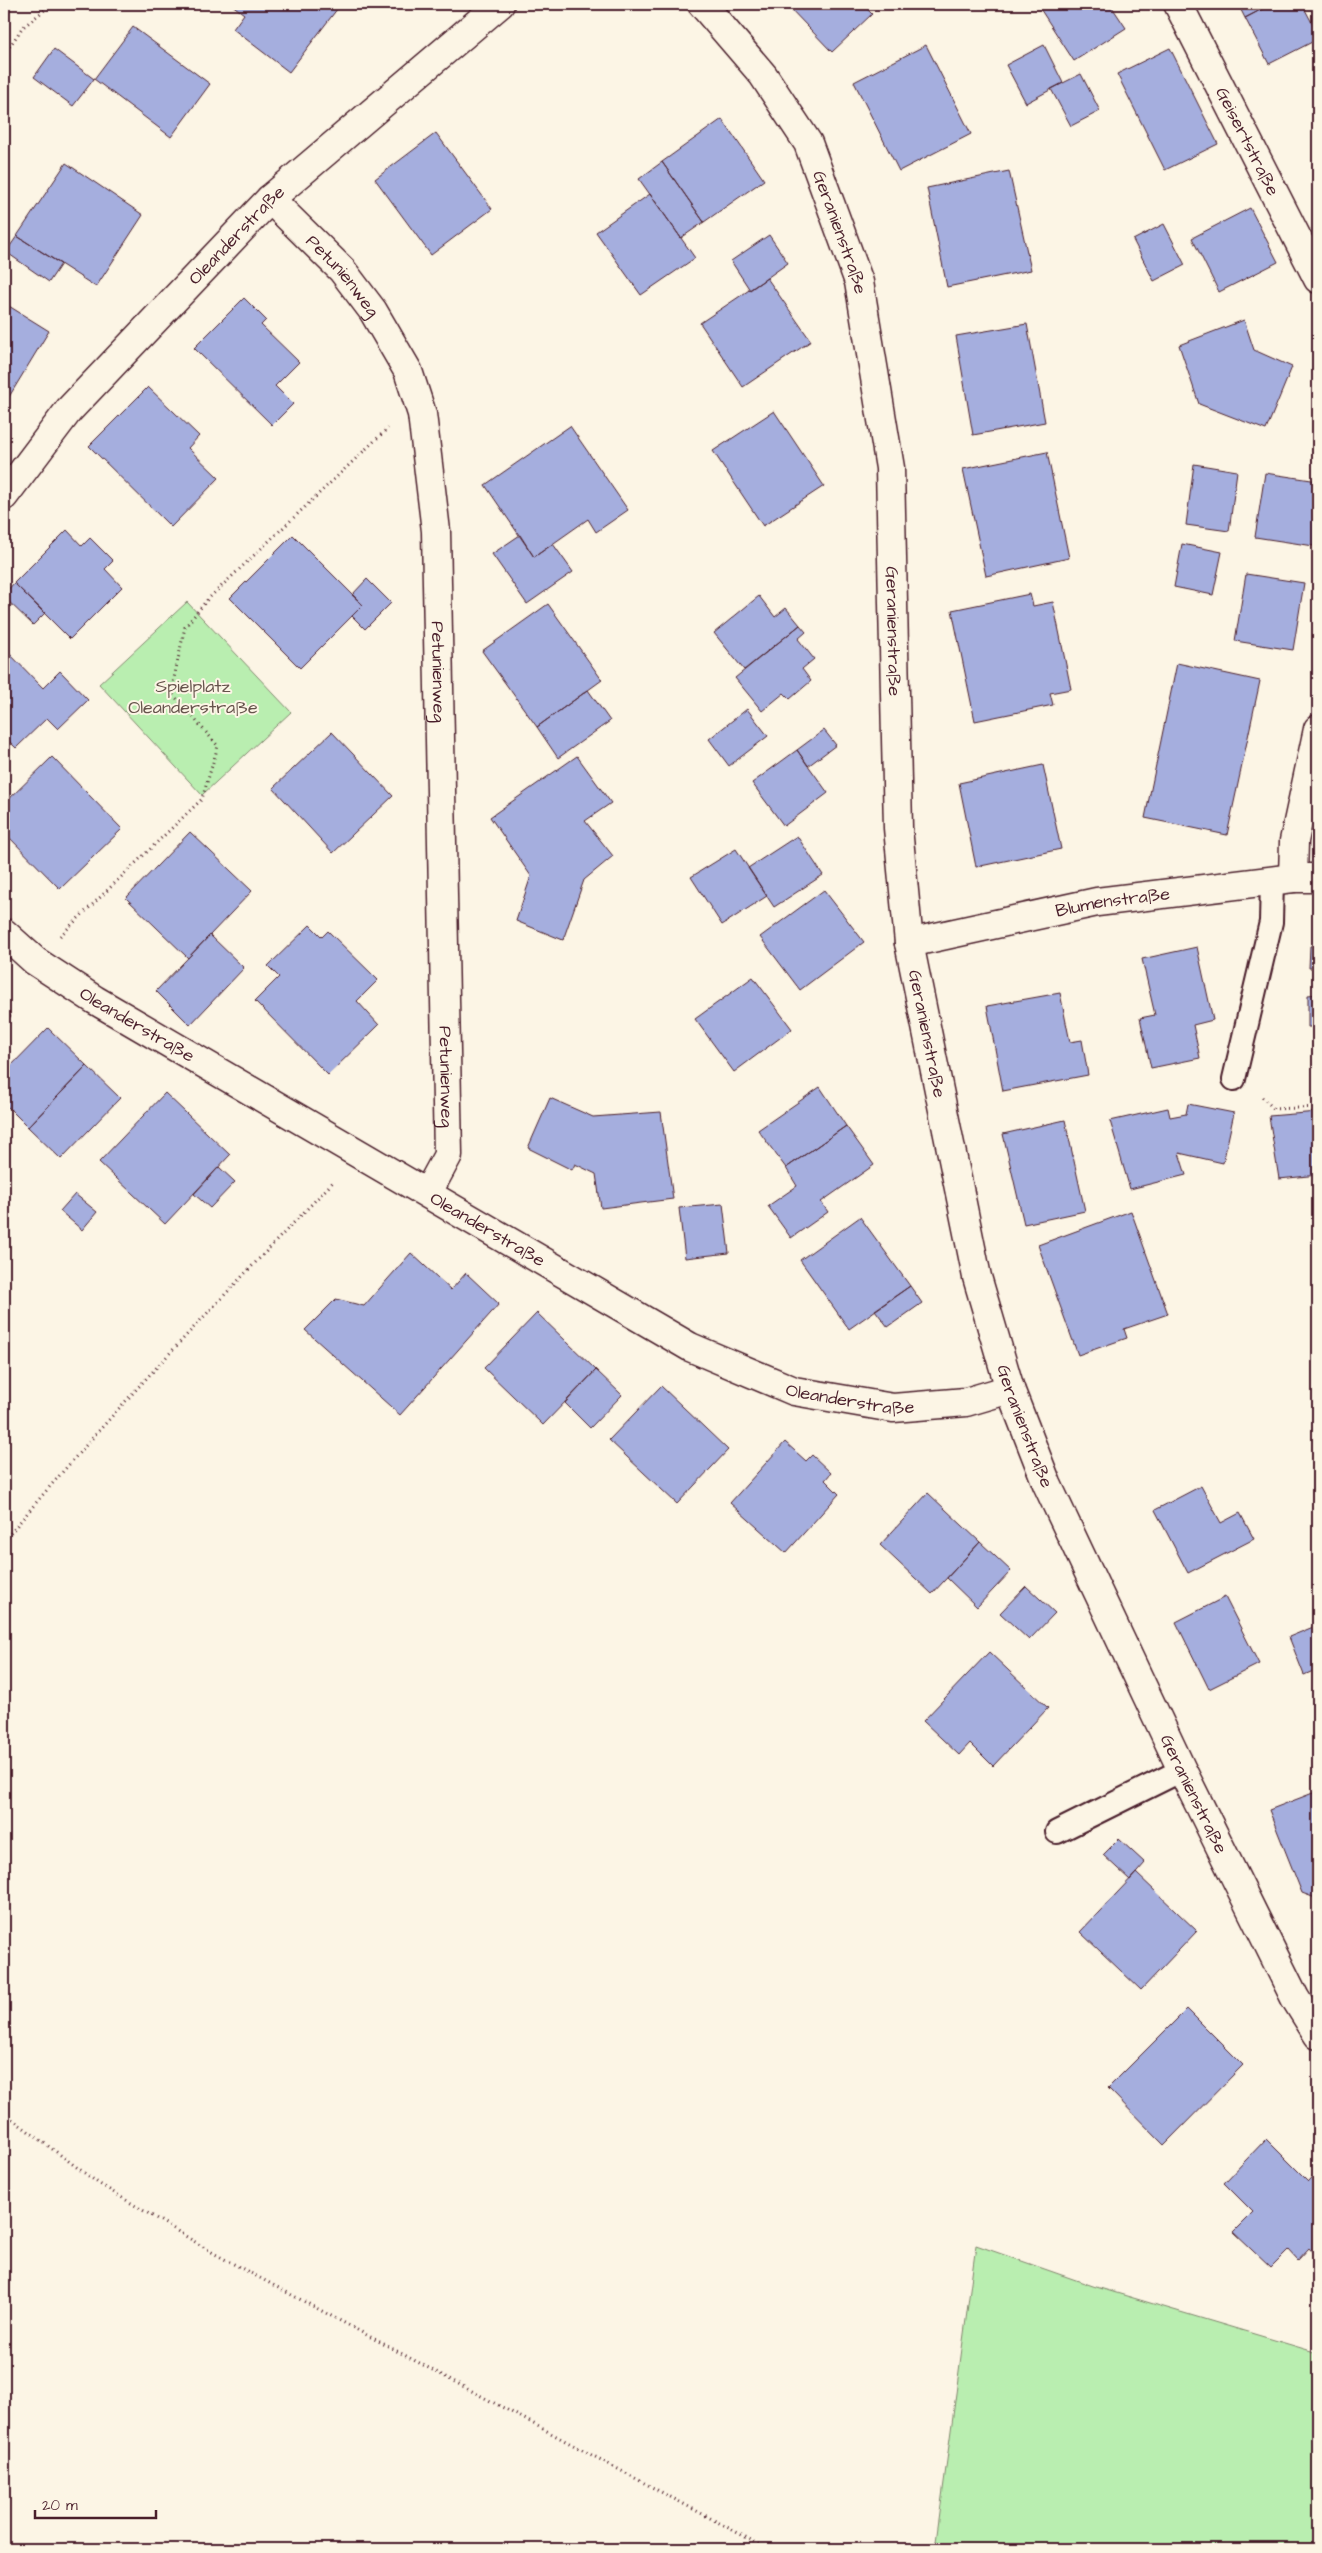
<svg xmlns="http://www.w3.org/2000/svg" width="1322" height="2553" font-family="'Architects Daughter',sans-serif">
  <rect width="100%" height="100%" fill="#fcf5e5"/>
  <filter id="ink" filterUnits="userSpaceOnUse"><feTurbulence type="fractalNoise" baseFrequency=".02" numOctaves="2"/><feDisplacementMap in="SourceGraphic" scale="10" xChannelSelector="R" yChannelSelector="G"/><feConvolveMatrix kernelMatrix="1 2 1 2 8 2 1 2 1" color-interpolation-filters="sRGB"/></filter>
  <g filter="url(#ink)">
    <path fill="#b9eeb0" stroke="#82866e" d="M187,602L291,712L202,795L99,684Z
      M976,2245L1093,2286L1318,2353V2549H935Z"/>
    <path fill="#a5aede" stroke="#4a1f2b" d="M231,4H341L289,72L233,29L244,14Z
      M786,4H862L872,14L832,52Z
      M1037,4H1110L1126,28L1074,61Z
      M1238,4H1272L1245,18Z
      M1272,4H1302L1318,34V39L1269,64L1245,18Z
      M133,27L210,84L171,137L94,79Z
      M926,45L971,134L899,171L854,82Z
      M1044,45L1063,83L1026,103L1006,65Z
      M1170,48L1218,144L1165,170L1117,74Z
      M54,49L94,79L73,106L34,77Z
      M1081,74L1100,111L1071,126L1051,89Z
      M722,119L764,180L704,222L662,162Z
      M436,133L492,209L431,255L375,179Z
      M662,162L704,222L681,238L639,179Z
      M66,163L143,215L96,287L17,236Z
      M1009,171L1031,270L947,287L927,188Z
      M650,194L695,258L641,295L596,232Z
      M1250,208L1278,262L1219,292L1192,238Z
      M1164,224L1185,265L1154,281L1133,240Z
      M769,235L788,263L750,290L731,261Z
      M17,236L61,264L49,282L6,252Z
      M767,278L811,341L743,387L700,323Z
      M244,298L266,320L261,325L299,362L275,386L293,404L272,425L194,348Z
      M4,303L49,331L4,405Z
      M1244,320L1254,350L1292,367L1266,430L1199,404L1179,345Z
      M1027,324L1045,422L973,435L956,336Z
      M148,387L199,436L188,448L219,478L171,527L89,446Z
      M774,411L824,486L763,526L713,451Z
      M570,426L628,510L596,532L588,519L534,557L485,485Z
      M1047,452L1069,558L986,576L963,469Z
      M1194,464L1237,471L1229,531L1186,525Z
      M1265,473L1318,481V521L1314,546L1255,537Z
      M67,530L82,546L90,538L113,561L105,569L122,587L70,639L14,583Z
      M293,535L363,605L300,668L230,598Z
      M520,535L534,557L553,544L573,572L527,604L492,554Z
      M1182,544L1222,552L1213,595L1174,587Z
      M1246,574L1304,583L1293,650L1235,641Z
      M367,579L391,603L365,629L352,616L363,605L352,595Z
      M14,583L45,613L33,625L4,597V594Z
      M1030,594L1033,606L1053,602L1071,689L1050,693L1053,705L975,721L952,610Z
      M759,596L775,617L786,608L800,625L744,670L714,633Z
      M548,604L602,680L537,727L482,651Z
      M800,625L806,632L798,639L814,659L802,669L811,681L790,699L784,693L762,711L735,678Z
      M4,648L43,688L60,671L88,700L58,729L47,718L16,748L4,736Z
      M1177,663L1260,681L1227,835L1145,818Z
      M588,690L610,721L558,758L537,727Z
      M747,709L768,736L729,766L709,739Z
      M824,730L836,745L808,766L797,750Z
      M332,732L393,796L333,853L273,788Z
      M797,750L828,793L784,826L752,783Z
      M577,756L611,803L585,821L613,856L584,880L563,940L516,921L531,876L490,817Z
      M52,757L122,829L60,889L4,832V804Z
      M1043,765L1061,849L976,867L959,783Z
      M190,832L252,891L188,958L126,898Z
      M797,836L823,875L774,907L748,868Z
      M736,849L767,896L722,925L691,877Z
      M824,890L864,942L800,990L760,937Z
      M310,925L322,937L328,931L378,980L357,1001L379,1025L328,1075L255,1001L279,977L268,966Z
      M210,935L244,968L190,1025L156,991Z
      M1310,946H1318V968H1309Z
      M1197,947L1213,1020L1193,1025L1200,1058L1151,1068L1140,1018L1155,1015L1142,959Z
      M753,977L792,1029L734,1072L695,1019Z
      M1060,993L1070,1042L1082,1040L1088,1075L1003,1091L987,1006Z
      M1318,994V1027H1308V995Z
      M4,1009L11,1016L4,1024Z
      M48,1028L87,1066L28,1127L4,1103V1073Z
      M87,1066L120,1098L61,1159L28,1127Z
      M820,1087L846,1126L786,1168L758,1130Z
      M165,1093L230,1155L165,1224L99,1162Z
      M550,1098L593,1117L661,1112L673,1199L601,1208L596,1174L575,1164L572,1170L528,1148Z
      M1188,1104L1234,1113L1223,1163L1179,1153L1186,1175L1130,1189L1110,1121L1168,1108L1170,1117L1186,1114Z
      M1318,1112V1175L1279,1179L1269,1116Z
      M1065,1120L1085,1211L1024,1224L1003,1134Z
      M846,1126L874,1165L821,1202L828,1212L791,1238L768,1206L797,1186L786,1168Z
      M219,1167L235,1182L210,1208L194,1194Z
      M75,1194L97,1212L82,1230L60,1211Z
      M723,1204L729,1253L685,1258L679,1208Z
      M1131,1211L1168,1314L1124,1329L1127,1338L1078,1355L1038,1245Z
      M860,1217L910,1286L849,1329L800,1260Z
      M411,1253L451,1290L466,1273L499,1304L400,1415L305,1330L336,1299L364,1306Z
      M910,1286L922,1303L888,1327L875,1310Z
      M537,1313L596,1370L543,1425L484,1368Z
      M596,1370L622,1395L590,1428L565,1403Z
      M661,1386L728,1450L677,1504L609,1440Z
      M785,1442L806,1461L812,1455L831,1473L825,1480L839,1494L786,1553L730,1503Z
      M1201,1486L1221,1523L1240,1513L1254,1539L1188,1573L1155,1510Z
      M928,1493L980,1542L932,1594L880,1545Z
      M980,1542L1011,1571L977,1607L947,1578Z
      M1026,1586L1055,1613L1029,1640L1000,1613Z
      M1225,1597L1259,1664L1209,1689L1176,1622Z
      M1318,1625V1669L1304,1675L1289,1637Z
      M989,1652L1048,1708L993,1766L970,1743L959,1755L923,1721Z
      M1318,1791V1899L1302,1893L1269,1810Z
      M1119,1839L1145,1863L1130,1880L1103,1855Z
      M1136,1873L1197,1931L1141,1990L1080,1932Z
      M1187,2009L1243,2065L1164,2145L1108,2088Z
      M1266,2139L1308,2181L1318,2170V2258L1309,2248L1298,2260L1289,2250L1271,2268L1233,2232L1253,2212L1224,2183Z"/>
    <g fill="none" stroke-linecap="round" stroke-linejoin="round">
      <g stroke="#4a1f2b" stroke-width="26">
        <path id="service" d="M1234,1079L1271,922L1272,880
          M1057,1832L1182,1770"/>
      </g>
      <g stroke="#4a1f2b" stroke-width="31">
        <g id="minor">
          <path id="s1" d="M702,4L763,75L808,143L859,282L890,468L898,828L909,943L977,1277L1010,1389L1047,1484L1182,1770L1295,1998L1318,2035"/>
          <path id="s2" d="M1178,4L1318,279"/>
          <path id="s3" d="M270,199L342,270L373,311L408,371L422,414L436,531L448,1155L428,1192"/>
          <path id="s4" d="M4,496L69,410L270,199L500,4"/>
          <path d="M1293,878L1294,841L1318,729"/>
          <path id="s5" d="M4,933L35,961L95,1000L690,1347L794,1391L893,1408L966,1402L1010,1389"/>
          <path id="s6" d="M909,943L1097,902L1293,878H1318"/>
        </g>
      </g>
      <path stroke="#4a1f2b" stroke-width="3" stroke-dasharray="1 4" stroke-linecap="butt" d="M4,55L22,28L52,4
        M60,936L202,799L218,746L171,692L185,627L207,600L388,428
        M1262,1097L1274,1109L1318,1107
        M4,1541C108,1415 221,1298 334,1181
        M4,2113L98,2183L215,2254L768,2549"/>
      <use href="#service" stroke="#fcf5e5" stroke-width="22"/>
      <use href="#minor" stroke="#fcf5e5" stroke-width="28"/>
    </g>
  </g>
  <g text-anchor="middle" stroke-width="4" stroke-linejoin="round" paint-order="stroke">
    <g font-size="18" fill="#4a1f2b" stroke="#fcf5e5">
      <text dy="6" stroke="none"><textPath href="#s2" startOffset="154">Geisertstraße</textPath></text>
      <text dy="6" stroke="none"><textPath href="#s1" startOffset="270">Geranienstraße</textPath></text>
      <text dy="6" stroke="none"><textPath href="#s4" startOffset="350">Oleanderstraße</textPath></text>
      <text dy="6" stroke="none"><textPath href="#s3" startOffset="106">Petunienweg</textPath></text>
      <text dy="6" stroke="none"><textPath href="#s1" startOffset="675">Geranienstraße</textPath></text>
      <text dy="6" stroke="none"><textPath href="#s3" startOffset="526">Petunienweg</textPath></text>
      <text dy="6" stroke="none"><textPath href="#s6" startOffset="208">Blumenstraße</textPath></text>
      <text dy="6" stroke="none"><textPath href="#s5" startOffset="162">Oleanderstraße</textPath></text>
      <text dy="6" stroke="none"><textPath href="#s1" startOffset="1080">Geranienstraße</textPath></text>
      <text dy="6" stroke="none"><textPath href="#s3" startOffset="931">Petunienweg</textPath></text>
      <text dy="6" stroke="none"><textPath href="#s5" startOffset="568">Oleanderstraße</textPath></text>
      <text dy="6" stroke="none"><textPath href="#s5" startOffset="972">Oleanderstraße</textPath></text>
      <text dy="6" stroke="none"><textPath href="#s1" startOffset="1485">Geranienstraße</textPath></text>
      <text dy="6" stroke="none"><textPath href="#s1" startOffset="1890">Geranienstraße</textPath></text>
    </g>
    <g font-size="18" fill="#66534c" stroke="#fcf5e5">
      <text x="193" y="692">Spielplatz<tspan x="193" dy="21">Oleanderstraße</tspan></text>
    </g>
  </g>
  <rect width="1322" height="2553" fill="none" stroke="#fcf5e5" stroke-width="20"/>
  <rect x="10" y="10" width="1302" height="2533" fill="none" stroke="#4a1f2b" stroke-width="2" filter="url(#ink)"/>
  <path d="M35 2510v8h121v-8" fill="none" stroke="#4a1f2b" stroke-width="2.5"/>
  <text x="42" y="2510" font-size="15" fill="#4a1f2b" stroke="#fcf5e5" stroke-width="4" paint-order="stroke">20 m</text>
</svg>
